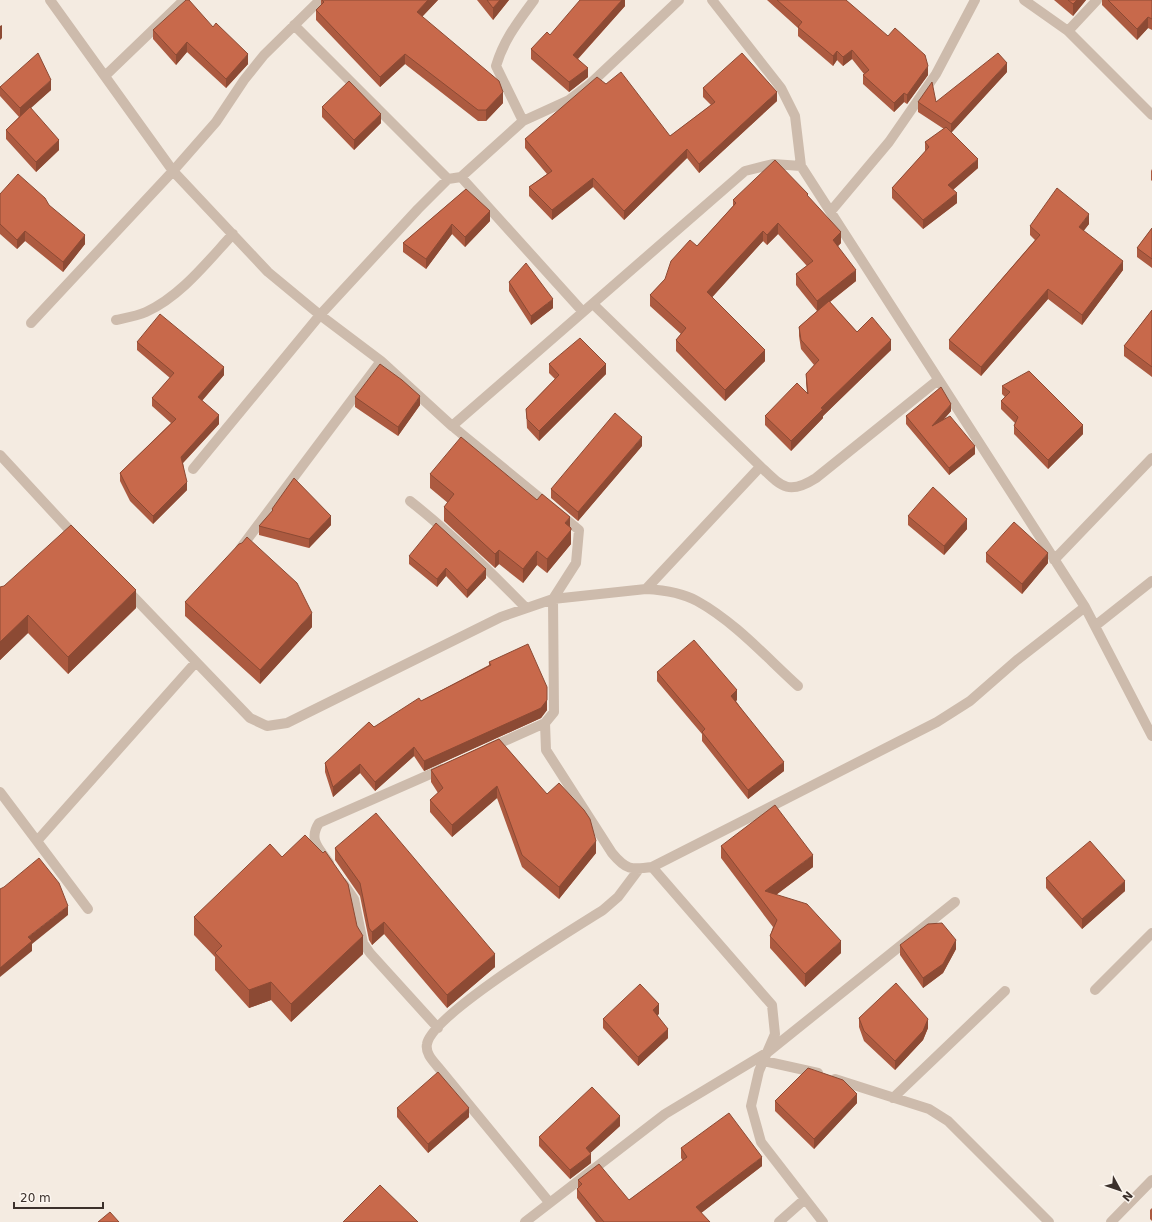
<svg xmlns="http://www.w3.org/2000/svg" width="1152" height="1222" font-family="'DejaVu Sans',sans-serif">
  <rect width="100%" height="100%" fill="#f4ebe1"/>
  <g fill="none" stroke-linecap="round" stroke-linejoin="round">
    <path stroke="#cdbbac" stroke-width="10" d="M50,0L173,171L268,272L320,315L381,361L452,426L745,171L773,164L801,166L1085,607L1152,736
      M712,0L781,88L795,116L801,166
      M1024,0L1068,31L1152,115
      M294,25L448,179
      M1068,31L1097,0
      M106,75L184,0
      M523,121L496,66C504,39 518,22 534,0
      M461,177L583,312
      M831,211L889,142L936,74L975,0
      M593,304L760,466C781,486 788,496 816,478L938,380
      M116,320C125,318 137,316 146,312C181,296 207,262 233,234
      M31,323L173,171L216,122L244,80L264,55L320,0
      M452,426L579,530L576,563L553,599L554,712L545,723L546,750L612,853C626,870 631,870 652,867L937,722L970,701L1017,660L1085,607
      M0,455L76,537
      M193,469L320,315L418,209L448,179L461,177L523,121L569,100L590,84L679,0
      M410,501C452,534 489,570 526,608
      M240,549L381,361
      M1054,560L1152,458
      M126,589L250,718L267,726L287,723L501,617L553,599L646,589C662,590 683,593 697,601C735,622 766,657 798,686
      M646,589L760,467
      M1095,626L1152,581
      M489,748L545,723
      M0,792L88,909
      M37,841L196,662
      M329,863C319,848 308,840 319,823L442,769
      M652,867L772,1005L775,1034L759,1071L751,1106L761,1142L823,1222
      M343,883L354,899L363,943L370,953L438,1028
      M1095,990L1152,933
      M764,1061L818,1073
      M835,1079L929,1109L948,1121L1049,1222
      M893,1098L1005,991
      M549,1202L438,1067C433,1061 425,1053 427,1044C432,1014 573,929 603,910L618,897L639,869
      M525,1222L665,1114L768,1052L955,902
      M779,1222L805,1199
      M1111,1222L1152,1180"/>
  </g>
  <path fill="#ac5a40" d="M321,0H438L422,17L503,103L486,121H478L405,64L380,87L316,20V10L321,5Z
    M477,0H509L493,20Z
    M625,0V6L578,59L588,77L569,92L531,59V49L550,35Z
    M767,0H846L928,75L907,104L904,102L894,112L863,84V75L864,74L852,59L843,66L837,60L833,66L798,36V28Z
    M1054,0H1086L1073,16Z
    M1102,0H1152V30L1148,28L1137,40L1102,5Z
    M213,27L248,64L226,88L187,52L176,65L153,39V30Z
    M1007,72L951,133L978,168L953,190L957,203L923,229L892,198V188L925,152V142L944,129L918,112V102H936Z
    M0,87L51,90L30,108L59,150L36,172L6,139V130L19,117L0,96Z
    M703,88L777,101L699,173L687,158L624,220L593,187L552,220L529,196V187L547,174L525,148V139L670,136L711,105L703,97Z
    M322,107L381,123L354,150L322,117Z
    M1152,169V181L1151,180V171Z
    M466,189L490,221L465,247L452,234L426,269L403,252V243Z
    M0,194L49,205L85,244L63,272L25,241L17,249L0,234Z
    M808,197L841,243L838,246L856,281L830,302L857,332L891,350L823,416V418L791,451L765,425V416L807,393L806,383V374L814,365L801,349L799,336V327L817,311L796,285V274L807,266L778,234L767,245L763,241L712,297L765,361L725,401L676,351V340L681,334L650,306V295L697,246L733,206V200Z
    M1089,224L1083,231L1123,270L1082,325L1048,299L981,376L949,349V340L1035,240L1030,235V226Z
    M1152,228V268L1137,257V248Z
    M509,282L553,308L531,325L509,291Z
    M1152,310V377L1124,356V346Z
    M137,342L224,375L202,401L219,424L183,463L187,490L153,524L130,501L120,481V473L171,423L152,406V398L170,378L137,350Z
    M549,364L606,374L539,441L527,428L526,409L555,379L549,373Z
    M1002,386L1083,434L1048,469L1014,434V426L1015,423L1001,409V401L1005,397L1002,394Z
    M355,397L420,405L398,436L355,407Z
    M951,411L944,419L975,454L949,475L906,424V416Z
    M642,446L578,521L551,498V489Z
    M430,474L570,526L571,544L547,573L537,565L523,583L499,564L495,568L444,521V507L448,503L430,488Z
    M272,509L331,525L309,548L259,535V526L272,512Z
    M908,516L967,529L944,555L908,525Z
    M986,553L1048,563L1022,594L986,562Z
    M409,556L486,578L467,598L446,576L437,587L409,564Z
    M0,587L136,608L68,674L28,633L0,660Z
    M185,602L312,627L260,684L185,616Z
    M489,662L547,710L541,718L424,771L414,756L375,791L360,773L333,797L325,772V763L374,727L421,701L489,665Z
    M657,672L737,700L736,701L784,771L748,799L702,741V734L657,681Z
    M499,739L596,853L559,899L522,867L497,798L452,837L430,812V800L438,793L431,782V770Z
    M721,846L813,867L776,895L841,953L805,987L770,948V936L773,927L721,858Z
    M335,848L495,967L447,1008L384,934L372,945L369,940L360,896L335,860Z
    M282,857L357,926L363,954L291,1022L271,1000L249,1008L215,970V957L194,935V917Z
    M1046,878L1125,891L1082,929L1046,888Z
    M900,945L956,949L943,973L923,988L900,955Z
    M659,1014L657,1015L668,1038L638,1066L603,1028V1019Z
    M859,1018L928,1028L923,1040L895,1070L864,1041L859,1027Z
    M775,1101L857,1103L814,1149L775,1111Z
    M397,1108L469,1117L428,1153L397,1117Z
    M620,1126L590,1153L591,1163L570,1179L539,1146V1137Z
    M681,1148L762,1166L701,1213L710,1222H596L577,1198V1189L578,1188V1180L629,1200L683,1161L681,1158Z
    M1152,1208V1221L1150,1219V1210Z"/>
  <path fill="#8c4a34" d="M428,0H438L417,22V12Z
    M500,0H509L493,20V8Z
    M622,0H625V6L573,64V55Z
    M1077,0H1086L1073,16V4Z
    M1148,17V28L1137,40V29Z
    M2,25V38L0,40V26Z
    M187,42V52L176,65V55Z
    M852,50V59L843,66V57Z
    M837,51V60L833,66V56Z
    M248,54V64L226,88V79Z
    M405,54V64L380,87V77Z
    M1007,63V72L951,133V124Z
    M928,66V75L907,104V95Z
    M588,68V77L569,92V82Z
    M51,80V90L20,118V108Z
    M503,92V103L486,121V110Z
    M777,92V101L699,173V164Z
    M904,93V102L894,112V103Z
    M381,114V123L354,150V140Z
    M59,140V150L36,172V162Z
    M687,149V158L624,220V211Z
    M978,159V168L948,194V185Z
    M593,178V187L552,220V210Z
    M957,193V203L923,229V220Z
    M490,211V221L465,247V237Z
    M1089,214V224L1079,237V227Z
    M778,223V234L767,245V235Z
    M452,224V234L426,269V259Z
    M25,231V241L17,249V240Z
    M763,231V241L707,303V292Z
    M841,232V243L833,251V240Z
    M85,235V244L63,272V262Z
    M1123,261V270L1082,325V315Z
    M856,270V281L817,312V301Z
    M1048,289V299L981,376V367Z
    M553,299V308L531,325V316Z
    M891,340V350L823,416V418L791,451V441L821,408Z
    M765,350V361L725,401V390Z
    M606,364V374L539,441V431Z
    M224,367V375L198,405V397Z
    M420,396V405L398,436V427Z
    M951,404V411L932,433V426Z
    M219,415V424L181,465V457Z
    M1083,425V434L1048,469V460Z
    M642,437V446L578,521V512Z
    M975,446V454L949,475V468Z
    M187,482V490L153,524V516Z
    M331,516V525L309,548V539Z
    M570,517V531L565,523Z
    M967,519V529L944,555V546Z
    M571,528V544L547,573V559Z
    M499,550V564L495,568V554Z
    M537,551V565L523,583V569Z
    M1048,553V563L1022,594V584Z
    M446,568V576L437,587V579Z
    M486,569V578L467,598V590Z
    M136,590V608L68,674V657Z
    M312,613V627L260,684V670Z
    M28,615V633L0,660V642Z
    M737,690V700L731,705V696Z
    M547,700V710L541,718L424,771V761Z
    M414,747V756L375,791V782Z
    M784,762V771L748,799V790Z
    M360,764V773L333,797V787Z
    M497,786V798L452,837V825Z
    M596,841V853L559,899V887Z
    M813,855V867L765,903V891Z
    M1125,881V891L1082,929V919Z
    M68,906V915L32,944V951L0,977V968L28,937Z
    M384,922V934L372,945V932Z
    M363,936V954L291,1022V1004Z
    M956,940V949L943,973L923,988V978Z
    M841,941V953L805,987V974Z
    M495,954V967L447,1008V995Z
    M271,982V1000L249,1008V990Z
    M659,1004V1014L653,1019V1010Z
    M928,1019V1028L923,1040L895,1070V1061Z
    M668,1029V1038L638,1066V1057Z
    M857,1094V1103L814,1149V1139Z
    M469,1108V1117L428,1153V1144Z
    M620,1116V1126L586,1157V1148Z
    M591,1154V1163L570,1179V1170Z
    M762,1157V1166L696,1217V1207Z"/>
  <path fill="#c8694b" stroke="#8c4a34" d="M186,0H189L213,27L216,23L248,54L226,79L187,42L176,55L153,30Z
    M322,0H428L417,12L499,81L503,92L486,110H478L405,54L380,77L316,10L324,2Z
    M487,0H500L493,8Z
    M580,0H622L573,55L588,68L569,82L531,49L547,32L550,35Z
    M777,0H846L888,36L895,28L925,55L928,66L907,95L904,93L894,103L863,75L869,70L852,50L843,57L837,51L833,56L798,27L802,22Z
    M1068,0H1077L1073,4Z
    M1108,0H1152V19L1148,17L1137,29Z
    M38,53L51,80L20,108L0,87Z
    M742,53L777,92L699,164L687,149L624,211L593,178L552,210L529,187L552,171L525,139L597,77L606,84L621,72L670,136L715,102L703,88Z
    M998,53L1007,63L951,124L918,102L932,82L936,102Z
    M349,81L381,114L354,140L322,107Z
    M30,107L59,140L36,162L6,130Z
    M946,127L978,159L948,185L957,193L923,220L892,188L929,147L925,142Z
    M775,160L808,194L807,195L841,232L833,240L856,270L817,301L796,274L813,261L778,223L767,235L763,231L707,292L765,350L725,390L676,340L686,328L650,295L665,279L671,261L690,240L697,246L736,203L733,200Z
    M18,174L45,198L49,205L85,235L63,262L25,231L17,240L0,224V194Z
    M1057,188L1089,214L1079,227L1123,261L1082,315L1048,289L981,367L949,340L1040,235L1030,226Z
    M466,189L490,211L465,237L452,224L426,259L403,243Z
    M1152,228V259L1137,248Z
    M526,263L553,299L531,316L509,282Z
    M829,301L857,332L872,317L891,340L821,408L823,409L791,441L765,416L797,383L808,394L806,374L819,360L801,340L799,327Z
    M1152,310V367L1124,346Z
    M160,314L224,367L198,397L219,415L181,457L187,482L153,516L130,493L120,473L176,419L152,398L174,373L137,342Z
    M580,338L606,364L539,431L527,419L526,409L559,375L549,364Z
    M380,364L402,380L420,396L398,427L355,397Z
    M1029,371L1083,425L1048,460L1014,426L1018,417L1001,401L1010,392L1002,386Z
    M941,387L951,404L932,426L950,416L975,446L949,468L906,416Z
    M615,413L642,437L578,512L551,489Z
    M461,437L537,500L542,494L570,517L565,523L571,528V530L547,559L537,551L523,569L499,550L495,554L444,507L454,494L430,474Z
    M294,478L331,516L309,539L259,526L273,510L272,509Z
    M933,487L967,519L944,546L908,516Z
    M1014,522L1048,553L1022,584L986,553Z
    M436,523L486,569L467,590L446,568L437,579L409,556Z
    M71,525L136,590L68,657L28,615L0,642V587L4,586Z
    M247,537L297,583L312,613L260,670L185,602L239,544L242,543Z
    M694,640L737,690L731,696L784,762L748,790L702,732L705,729L657,672Z
    M528,644L547,687V700L541,708L424,761L414,747L375,782L360,764L333,787L325,763L369,722L374,727L419,698L421,701L491,665L489,662Z
    M499,739L547,794L559,783L584,810L590,819L596,841L559,887L522,855L497,786L452,825L430,800L443,788L431,770Z
    M775,805L813,855L765,891L807,904L841,941L805,974L770,936L777,920L721,846Z
    M376,813L495,954L447,995L384,922L372,932L369,928L360,883L335,848Z
    M305,835L323,853L325,851L348,884L357,926L363,936L291,1004L271,982L249,990L215,953L222,946L194,917L270,844L282,857Z
    M1090,841L1125,881L1082,919L1046,878Z
    M39,858L59,883L68,906L28,937L32,941L0,968V889L4,887Z
    M942,923L956,940L943,964L923,978L900,945L928,924Z
    M896,983L928,1019L923,1031L895,1061L864,1031L859,1018Z
    M640,984L659,1004L653,1010L668,1029L638,1057L603,1019Z
    M808,1068L843,1080L857,1094L814,1139L775,1101Z
    M438,1072L469,1108L428,1144L397,1108Z
    M592,1087L620,1116L586,1148L591,1154L570,1170L539,1137Z
    M729,1113L762,1157L696,1207L710,1222H604L577,1189L582,1184L578,1180L599,1164L629,1200L687,1157L681,1148Z
    M380,1185L418,1222H343Z
    M110,1212L119,1222H98Z"/>
  <g transform="translate(1120 1190) rotate(130)" stroke="#fbf5ee" stroke-width="3" paint-order="stroke">
  <path d="M0-3L7 15L0 10L-7 15Z" fill="#3b302b"/>
  <text y="-6" font-size="11" font-weight="bold" text-anchor="middle" fill="#3b302b">N</text>
  </g>
  <path d="M14 1202v6h89v-6" fill="none" stroke="#3b302b" stroke-width="2"/>
  <text x="20" y="1202" font-size="12" fill="#3b302b" stroke="#fbf5ee" stroke-width="3" paint-order="stroke">20 m</text>
</svg>
